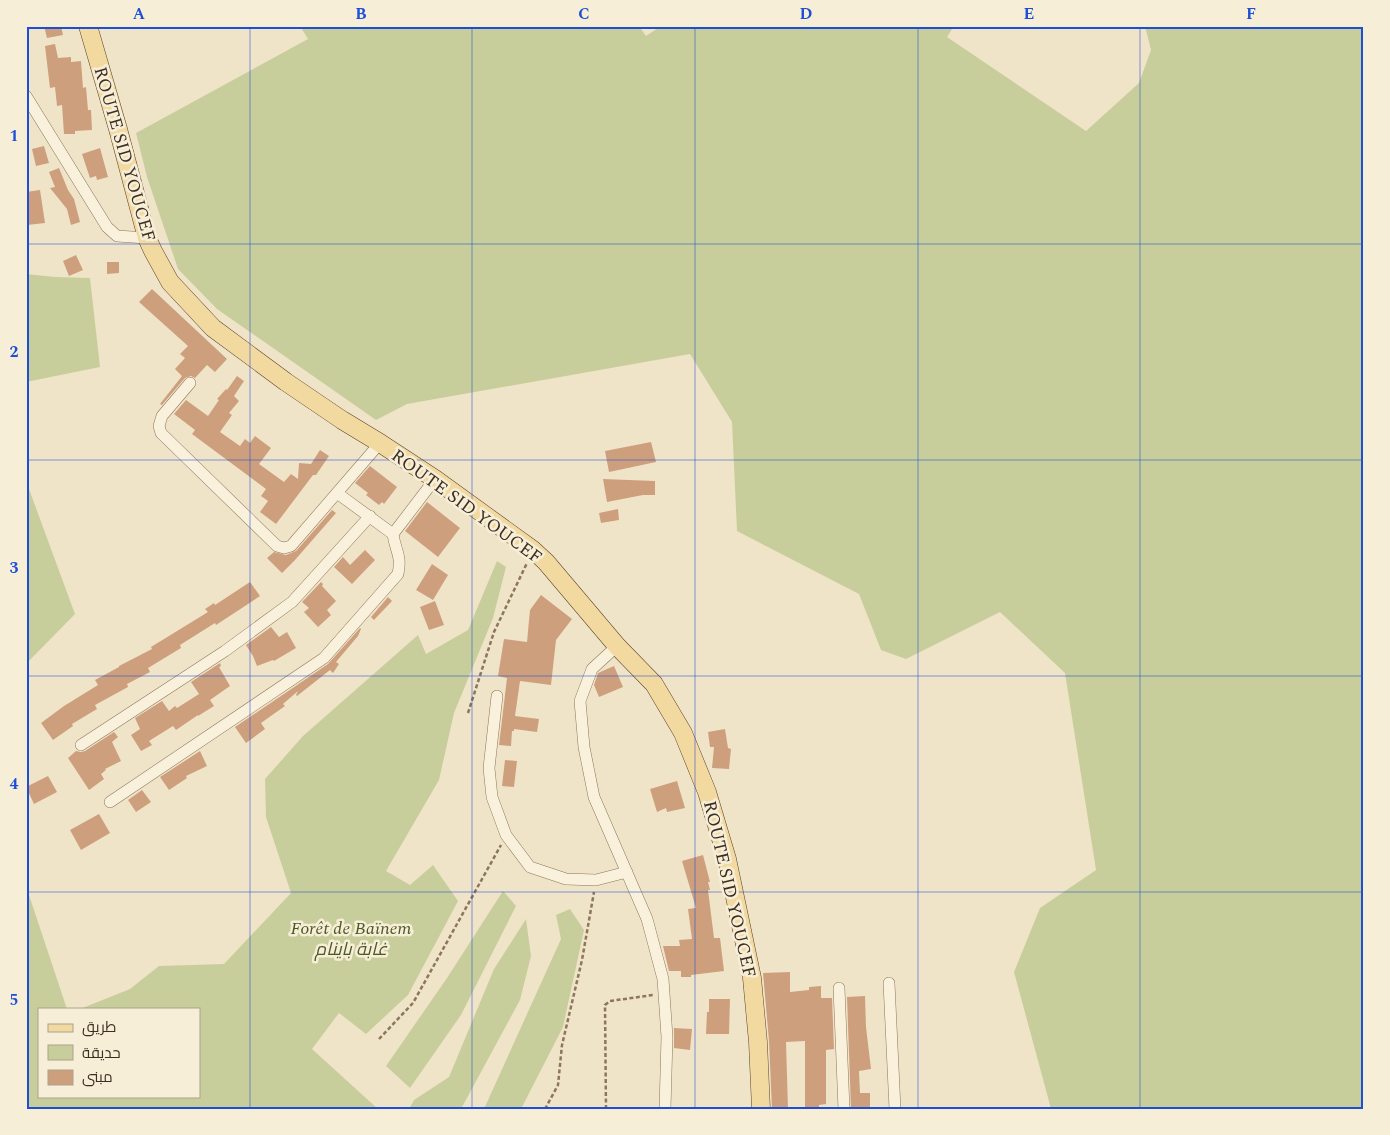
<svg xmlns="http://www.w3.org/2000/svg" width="1390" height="1135" font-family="Spectral,Cairo,serif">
  <rect width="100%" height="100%" fill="#f0e4c8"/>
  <path fill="#c8ce9b" d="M300,26H639L646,36L661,26H954L947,37L1086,131L1139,83L1151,50L1145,26H1364V1109H1050V1105L1014,972L1040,908L1096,870L1065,673L1000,612L906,659L881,650L859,594L737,531L732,422L690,354L407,404L376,420L217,309L178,269L147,177L136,133L308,39Z
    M26,274L55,277L90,278L100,367L26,382Z
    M26,489H29L75,614L26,664Z
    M497,561L506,567L493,618L454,713L439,780L386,871L410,885L433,865L458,901L408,995L366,1034L339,1013L312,1049L378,1109H26V886L67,1009H39V1096H199V1009H80L130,989L159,966L224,964L291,893L266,817L265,779L303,736L418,635L426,654L468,630Z
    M503,891L516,906L461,1015L410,1088L386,1066L447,978Z
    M570,909L584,930L563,1027L521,1109H484L561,939L556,915Z
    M526,919L531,956L520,1000L461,1109H409L414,1100L449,1077L494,969Z"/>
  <path fill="#ce9f7d" d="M44,26H61L63,35L47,38Z
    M55,44L58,58L71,57V62L81,61L83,88L86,87L88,110H91L92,130L75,131V134H64L62,105L57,106L55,87L50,88L45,46Z
    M44,146L49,163L36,166L32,149Z
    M100,148L108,177L97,180L96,176L90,178L82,154Z
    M59,168L68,190L74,199L80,222L71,225L67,209L50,188L55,187L49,172Z
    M40,190L45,223L27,225L26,192Z
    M76,255L83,270L69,276L63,261Z
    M107,262H119V273L107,274Z
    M152,289L227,359L215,372L207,365L195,378L191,376L185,378L162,405L160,404L182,376L175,369L185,358L180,354L188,346L139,302Z
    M237,376L244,381L234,396L239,401L229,413L232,415L220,432L240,446L245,439L250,443L255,436L271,448L259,464L284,482L291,474L298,479L299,463L311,464L320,450L329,456L316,475H313L276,524L260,512L268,501L261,496L266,489L192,434L195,430L174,414L186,400L208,416L219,400L217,399L226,389L227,390Z
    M651,442L656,462L609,472L605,451Z
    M370,466L397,487L384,504L382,502L379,505L366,495L368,493L355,483Z
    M603,479L655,481V495H643L607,502Z
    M427,502L460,528L438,557L405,531Z
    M618,509L619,520L601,523L599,513Z
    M332,510L336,513L295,560L282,573L267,558L274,552L286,555L296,551Z
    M365,550L375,560L352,584L334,567L343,557L350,565Z
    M432,564L448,575L433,600L416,590Z
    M250,582L260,596L216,625L215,623L180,645L181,648L148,668L150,672L127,684L128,687L95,705L97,709L72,724L73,726L53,740L41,723L64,706L98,685L95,680L119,667V666L152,649L151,647L208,612L205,609L214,603L215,605Z
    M321,582L323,584L322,586L336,601L327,610L331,615L318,627L304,612L309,608L302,602Z
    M541,595L572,619L556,640L551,685L520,681L515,716L539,719L537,732L514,729V731H512L511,746L499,745L507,678L498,676L504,639L527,642L530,610Z
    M388,597L392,601L374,620L371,617Z
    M435,601L444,625L429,630L420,607Z
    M271,627L279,637L287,632L296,648L274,661L273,660L257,666L253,656L246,645Z
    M360,628L361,629L358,636L336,662L339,664L333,673L330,670L297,696L296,695L298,691L283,704L285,706L261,723L265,729L246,743L235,727L328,664Z
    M220,663L221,666L219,667L230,686L210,700L214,706L198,716V715L176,730L173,726L149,741L152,745L141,751L131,735L140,729L135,718L162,701L169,711L175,706L177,708L199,694L191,682Z
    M614,666L623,687L599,697L594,685L598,673Z
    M725,729L728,748L731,749L729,769L712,768L714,747H710L708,732Z
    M114,732L118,737L112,742L121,761L105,769L106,770L101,774L104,779L89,790L68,758L76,751L81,752L85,751Z
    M200,751L207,766L186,776L187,778L169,790L160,777Z
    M505,760L517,761L514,787L502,786Z
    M48,776L57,792L34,804L26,787Z
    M677,781L685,808L667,812L666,808L657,812L650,789Z
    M142,790L151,802L136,812L128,800Z
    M99,814L110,833L81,850L70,830Z
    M703,855L710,882H708L710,890H708L714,938H720L724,971L691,975V977H681V971H669L663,946H680L679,940L692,939L688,909L696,908L682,861Z
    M790,972V992L809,990V987L821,986V998H832L834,1049L826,1050V1104L819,1105V1109H805V1041L786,1042L788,1109H772L769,1041L763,973Z
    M865,996L866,1027L871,1069L859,1071L860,1093H870V1109H851L847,997Z
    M709,999H730L729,1034H706L707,1012H709Z
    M674,1028L692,1029L690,1050L674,1048Z"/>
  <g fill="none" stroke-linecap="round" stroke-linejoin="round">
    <g stroke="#8c765c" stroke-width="12">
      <path id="minor" d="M26,96L107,227L117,236L147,238
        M190,383L162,416L159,426L161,433L277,546L284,548L291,546L380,443
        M337,493L393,534
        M617,646L592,669L580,701L584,747L594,797L647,919L663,979L667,1037L665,1109
        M497,696L489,768L492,797L506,835L530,867L566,879L596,880L627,872
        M81,745L225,651L292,602L370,516
        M110,802L324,658L398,574C402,554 395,551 393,534L435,479
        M889,983L895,1109
        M839,988L844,1109"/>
    </g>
    <g stroke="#5a4430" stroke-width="19">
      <path id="primary" d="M88,26L118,129L147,238L153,251L170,282L213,328L286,382L342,420L380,443L435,479L533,550L546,562L617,646L654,684L683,733L707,792L727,859L752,978L758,1042L761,1109"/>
    </g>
    <path stroke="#8c765c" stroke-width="2.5" stroke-dasharray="4 2.5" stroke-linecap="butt" d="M468,713L494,632L527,563
      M379,1039L413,1003L501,845
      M545,1109L558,1085L562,1045L582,960L594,892
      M606,1109L605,1005L610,1001L653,995"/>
    <use href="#minor" stroke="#faf1dc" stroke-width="11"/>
    <use href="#primary" stroke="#f2d9a0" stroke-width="18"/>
  </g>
  <path fill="none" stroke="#1d4ed8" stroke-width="1" stroke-opacity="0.55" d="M250,26V1109M472,26V1109M695,26V1109M918,26V1109M1140,26V1109M26,244H1364M26,460H1364M26,676H1364M26,892H1364"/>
  <g text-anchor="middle" stroke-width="5" stroke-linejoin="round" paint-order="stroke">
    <g font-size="18" fill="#3c2e20" stroke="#f7eed8">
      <text transform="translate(125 154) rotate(74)" y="6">ROUTE SID YOUCEF</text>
      <text transform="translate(467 506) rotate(36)" y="6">ROUTE SID YOUCEF</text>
      <text transform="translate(730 889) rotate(77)" y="6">ROUTE SID YOUCEF</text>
    </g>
    <g font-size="18" font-style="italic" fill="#4c5926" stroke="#f7eed8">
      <text x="351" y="934">Forêt de Baïnem<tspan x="351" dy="21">غابة باينام</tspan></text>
    </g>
  </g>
  <rect width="1390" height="1135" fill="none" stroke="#f7eed8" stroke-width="55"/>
  <rect x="38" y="1008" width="162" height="90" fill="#f7eed8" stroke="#aca18e"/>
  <rect x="48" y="1024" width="25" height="8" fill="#f2d9a0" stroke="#aca18e"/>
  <text x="82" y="1032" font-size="15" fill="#3c2e20">طريق</text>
  <rect x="48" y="1045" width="25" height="15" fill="#c8ce9b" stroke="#aca18e"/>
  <text x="82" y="1058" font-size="15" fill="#3c2e20">حديقة</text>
  <rect x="48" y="1070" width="25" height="15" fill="#ce9f7d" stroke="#aca18e"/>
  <text x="82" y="1082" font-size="15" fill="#3c2e20">مبنى</text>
  <rect x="28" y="28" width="1334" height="1080" fill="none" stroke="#1d4ed8" stroke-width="2"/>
  <g font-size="16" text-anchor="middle" font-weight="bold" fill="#1d4ed8">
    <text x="139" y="19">A</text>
    <text x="361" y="19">B</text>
    <text x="584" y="19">C</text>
    <text x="806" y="19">D</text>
    <text x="1029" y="19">E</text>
    <text x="1251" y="19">F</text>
    <text x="14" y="141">1</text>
    <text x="14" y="357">2</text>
    <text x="14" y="573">3</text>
    <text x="14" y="789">4</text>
    <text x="14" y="1005">5</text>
  </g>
</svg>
